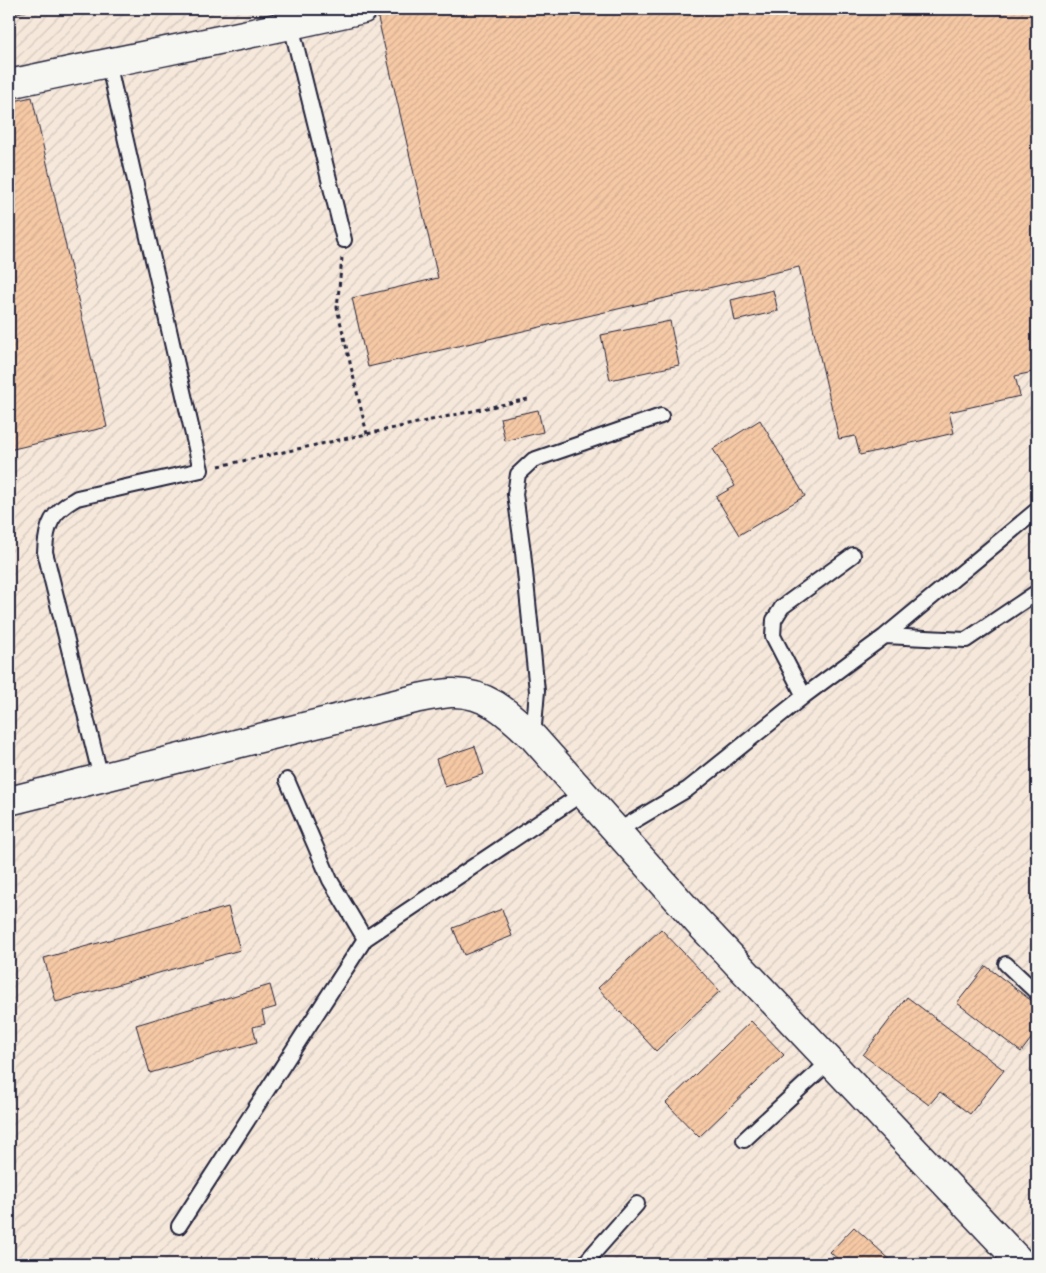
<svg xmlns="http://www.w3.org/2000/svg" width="1046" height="1273" font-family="'Playpen Sans',sans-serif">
  <defs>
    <pattern id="industrial-furrows" width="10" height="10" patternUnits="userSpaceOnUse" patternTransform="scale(1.25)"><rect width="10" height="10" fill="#f6e8db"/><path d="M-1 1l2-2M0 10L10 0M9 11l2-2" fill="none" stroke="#d3c7bd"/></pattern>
    <pattern id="building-hatch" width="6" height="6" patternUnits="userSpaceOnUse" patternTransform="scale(1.25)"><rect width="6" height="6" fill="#f6c9a5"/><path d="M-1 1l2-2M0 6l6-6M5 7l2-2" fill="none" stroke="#d3ac8f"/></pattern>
  </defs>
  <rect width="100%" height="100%" fill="#f6f6f2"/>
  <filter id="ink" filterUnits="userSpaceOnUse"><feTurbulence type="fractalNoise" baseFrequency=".02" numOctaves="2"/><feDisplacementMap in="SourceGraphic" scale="10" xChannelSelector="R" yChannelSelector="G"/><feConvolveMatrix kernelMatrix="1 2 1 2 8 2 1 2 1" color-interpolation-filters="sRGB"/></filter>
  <g filter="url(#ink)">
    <path fill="url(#industrial-furrows)" d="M9,9H1037V1264H9Z"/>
    <path fill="url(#building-hatch)" stroke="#22223b" d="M9,9H34L9,15Z
      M400,9H1037V371L1015,376L1020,396L949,412L954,433L860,455L855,436L839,439L799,267L368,367L352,298L438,278L377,14Z
      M32,97L107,427L9,450V102Z
      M773,290L778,311L735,321L731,300Z
      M670,321L679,365L610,380L601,335Z
      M538,410L543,432L505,441L500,418Z
      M760,420L805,496L739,535L716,497L735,486L713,449Z
      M475,746L484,774L445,787L436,759Z
      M228,907L240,950L56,1002L44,958Z
      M502,909L512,936L464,955L453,928Z
      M661,929L720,991L656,1051L598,988Z
      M986,966L1037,1005V1031L1021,1052L957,1003Z
      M270,985L276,1007L262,1011L265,1024L253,1027L257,1042L150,1073L136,1025Z
      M907,997L1004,1070L970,1114L940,1092L929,1105L863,1055Z
      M751,1021L784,1055L699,1137L666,1103Z
      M854,1227L895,1264H843L830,1252Z"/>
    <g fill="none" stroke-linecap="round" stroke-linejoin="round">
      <g stroke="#22223b" stroke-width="18">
        <path id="lane" d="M291,25L344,240
          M885,636L966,640L1037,592
          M804,696L773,636L774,620L782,607L853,555
          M533,737L537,691L523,552L515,494L518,474L533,460L661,416
          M101,778L45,552C46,524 52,512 77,498L201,470L108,62
          M287,780L330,880L365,939
          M617,831L688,789L804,696L885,636L1037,510
          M1006,964L1037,993
          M744,1140L830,1061
          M179,1226L365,939L583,793
          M584,1264L637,1204"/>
      </g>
      <g stroke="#22223b" stroke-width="31">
        <path id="street" d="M9,84C127,58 245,36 363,9
          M9,801L419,698C429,696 439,694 450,693C486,691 509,714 533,737L697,921L1022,1264"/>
      </g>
      <path stroke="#22223b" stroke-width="3" stroke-dasharray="4 4" stroke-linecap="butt" d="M342,258L337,308L367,434
        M219,466L528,399"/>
      <use href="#lane" stroke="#f6f6f2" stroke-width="14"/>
      <use href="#street" stroke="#f6f6f2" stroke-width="28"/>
    </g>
  </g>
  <rect width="1046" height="1273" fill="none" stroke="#f6f6f2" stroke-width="30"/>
  <rect x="15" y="15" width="1016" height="1243" fill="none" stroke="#22223b" stroke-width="2" filter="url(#ink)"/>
</svg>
